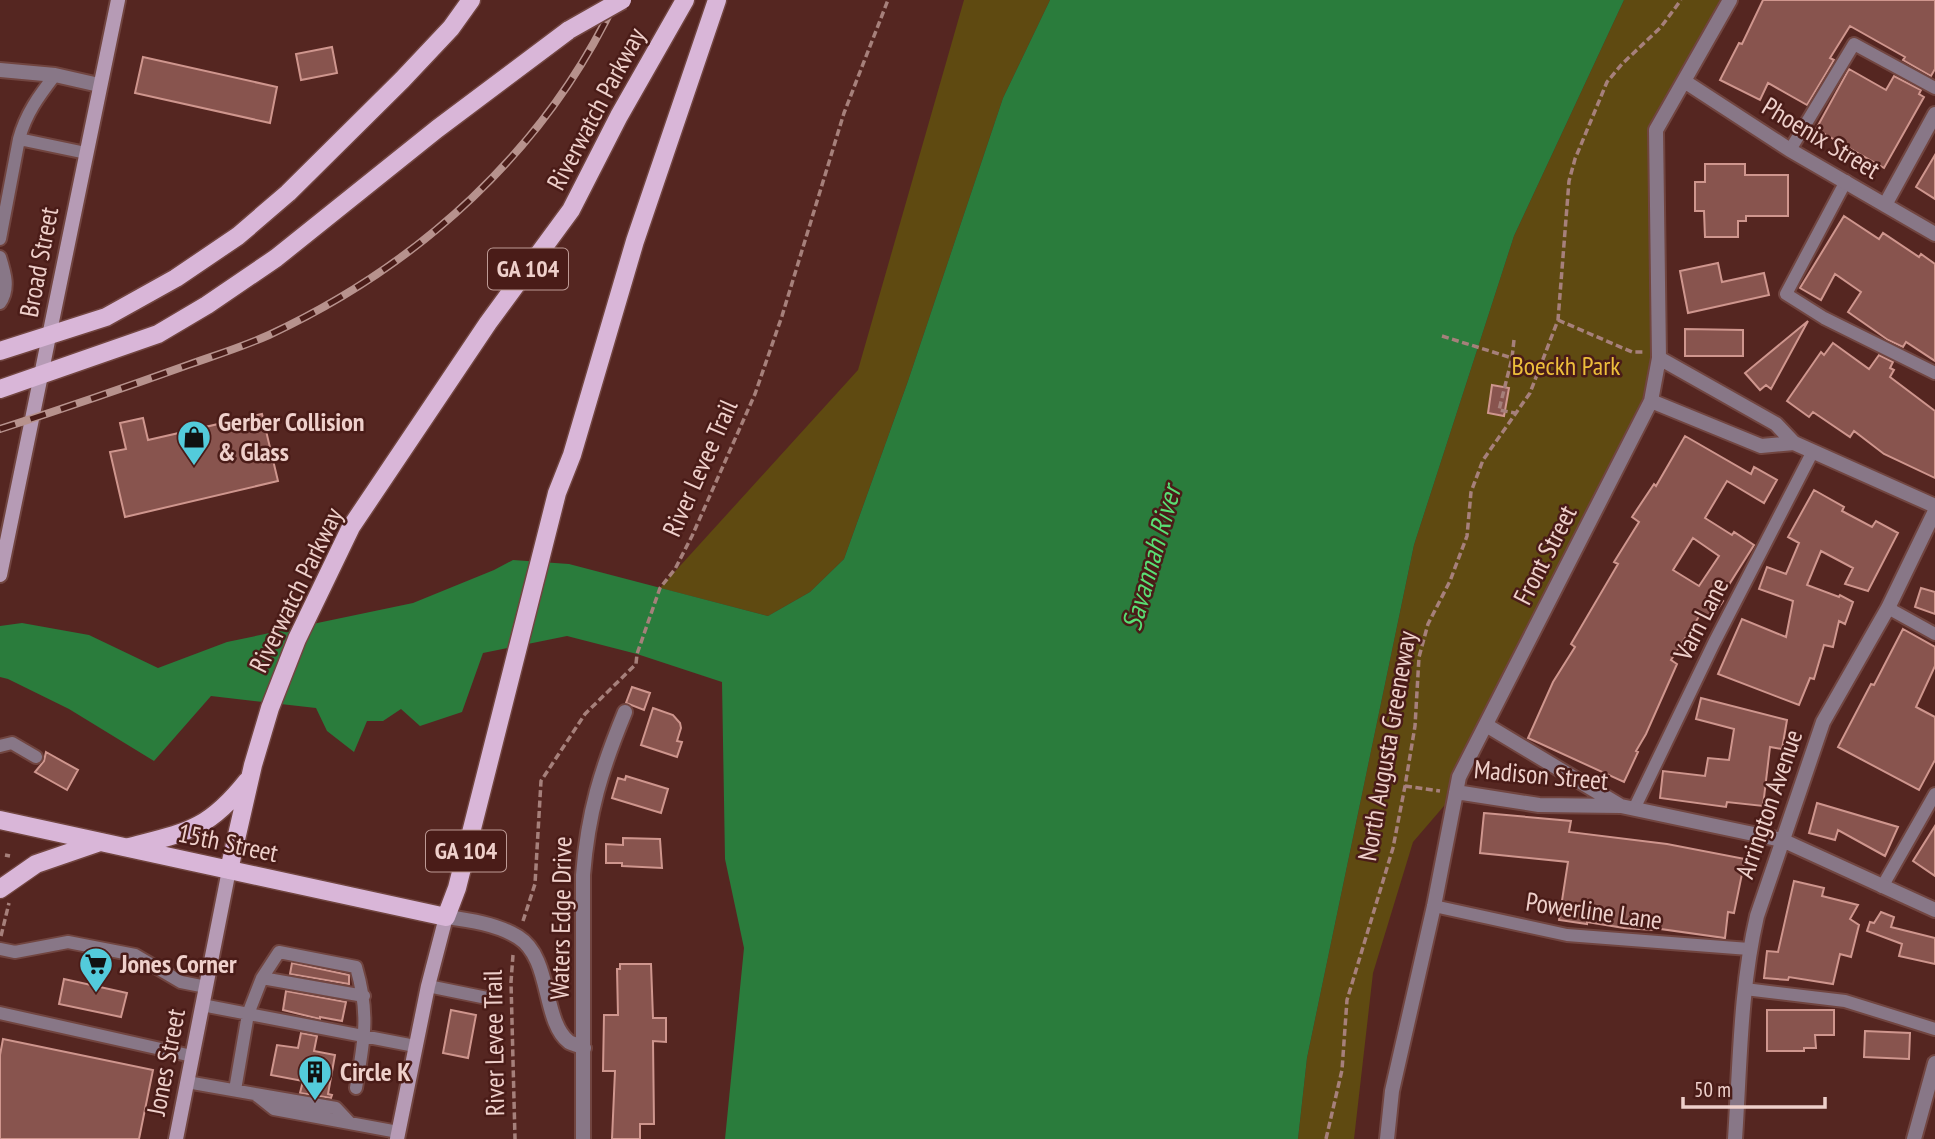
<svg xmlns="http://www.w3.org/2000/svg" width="1935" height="1139" font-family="'PT Sans Narrow',sans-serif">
  <rect width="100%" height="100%" fill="#552621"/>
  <path fill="#5f4a11" d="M964,0H1050L1003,98L908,381L844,559L810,592L768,616L660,588L858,370Z
    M1624,0H1730L1656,130L1655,383L1456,792L1413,842L1373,973L1354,1139H1298L1307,1058L1414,545L1514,236Z"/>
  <path fill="#2a7c3c" d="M1050,0H1624L1514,236L1414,545L1307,1058L1298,1139H725L744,948L725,859L722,682L637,654L567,636L483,653L462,712L420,726L401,709L383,721H367L354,752L327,731L316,708L211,696L154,761L69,709L8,679L0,677V626L22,623L89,635L158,668L227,642L413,603L494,570L513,560L569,564L768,616L810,592L844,559L908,381L1003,98Z"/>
  <path fill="#88544e" stroke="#cf968e" stroke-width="2" fill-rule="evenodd" d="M1763,0H1935V69L1931,76L1903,60L1905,57L1850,26L1830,58L1834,60L1807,105L1768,83L1760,100L1720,80L1739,43L1742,44Z
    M332,47L337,73L301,80L296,54Z
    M143,57L277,87L270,123L135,93Z
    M1849,69L1886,90L1894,76L1921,90L1919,94L1924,97L1884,168L1816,129Z
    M1935,155V199L1916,187Z
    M1705,164H1745V175H1788V216H1746V221H1738V237H1705L1704,211H1695V182H1705Z
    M1844,216L1879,239L1883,233L1919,257L1921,254L1935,264V361L1906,342L1903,347L1888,340L1848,312L1861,292L1835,274L1821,300L1800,288Z
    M1718,263L1722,282L1764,273L1769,295L1688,313L1680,271Z
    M1808,321L1771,389L1766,385L1760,390L1745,373Z
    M1685,329L1743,330V356H1685Z
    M1833,343L1869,369L1879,355L1893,362L1890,368L1894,370L1890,377L1935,411V478L1884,454L1854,431L1850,437L1813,412L1809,417L1787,401L1821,352L1824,355Z
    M1492,385L1509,388L1504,416L1488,413Z
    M262,414L278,481L125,517L110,452L126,449L120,423L143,418L148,440Z
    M1685,436L1751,474L1754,467L1777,480L1764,503L1727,481L1705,518L1732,535L1734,532L1754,545L1720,599L1723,601L1710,621L1700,615L1671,660L1677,664L1646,734L1636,751L1638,752L1624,782L1528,738L1553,682L1575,647L1571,644L1618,564L1614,562L1639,522L1632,517L1654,484L1656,486ZM1693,538L1719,556L1699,586L1673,570Z
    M1814,490L1844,507L1842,511L1872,527L1876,521L1898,533L1868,591L1845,584L1853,568L1821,551L1807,585L1839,597L1840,595L1853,602L1845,624L1839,621L1833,647L1824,645L1814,679L1810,678L1799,705L1718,674L1742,619L1786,637L1793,601L1759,589L1767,567L1786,574L1799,543L1788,537Z
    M1921,588L1935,592V614L1915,607Z
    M1903,629L1935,647V666L1916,707L1935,717V760L1919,790L1838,747L1871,684L1874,685Z
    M632,687L650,693L644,710L626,703Z
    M1701,698L1787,720L1782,749L1770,747L1763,806L1727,802L1726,807L1660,798L1663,771L1705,776L1708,758L1729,760L1734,729L1696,719Z
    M653,708L673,715L680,723L681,728L677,741L682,742L677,757L641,745Z
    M46,752L78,770L67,790L35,772L44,761Z
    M626,776L668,789L661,813L612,798L618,778L625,780Z
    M1817,803L1898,827L1885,856L1838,830L1835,840L1809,833Z
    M1484,813L1571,821L1569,832L1667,844L1745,859L1734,913L1728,912L1725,938L1653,928V930L1624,928L1587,922V924L1559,920L1568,862L1480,853Z
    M1935,826V876L1913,861Z
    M623,838L660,839L662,868L622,866V863H606V844L623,845Z
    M1794,881L1824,888L1822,896L1858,905L1850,919L1859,925L1851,957L1840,954L1833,984L1789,977L1788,980L1764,978L1767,951L1778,952Z
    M1881,912L1894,917L1891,927L1935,938V964L1899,956L1902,944L1867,931L1870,922L1874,923Z
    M292,963L349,975V984L290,974Z
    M620,964H651L653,1018H666V1042L653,1041L654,1124H640V1139H612L615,1071H603L604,1015H618L617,969H620Z
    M64,979L127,993L121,1017L59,1004Z
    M286,991L346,1002L342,1021L320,1017V1019L283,1010Z
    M451,1010L476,1015L468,1058L443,1053Z
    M1767,1010H1834V1035H1815L1816,1048H1804V1051H1767Z
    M1865,1031L1910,1033L1909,1059L1864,1057Z
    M301,1033L317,1036L314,1051L335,1055L328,1094L332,1095L331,1098L300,1093L303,1081L271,1075L277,1045L298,1048Z
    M3,1039L153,1070L139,1139H0V1055Z"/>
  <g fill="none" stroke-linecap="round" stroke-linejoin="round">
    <g stroke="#714540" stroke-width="16">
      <path id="lane" d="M19,139C26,113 39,96 55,75
        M1790,150L1854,44L1935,88
        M1846,181L1786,294L1824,318L1935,373
        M0,239L19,139L86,153
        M0,257C5,273 10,289 0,303
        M1888,608L1935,634
        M0,746L12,743L36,757
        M1634,809L1714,643L1813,451
        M1882,887L1935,794
        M1434,906L1567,935L1749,949
        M0,949L15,952L68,942L135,955L181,982L206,987
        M262,978L364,996
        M428,986L487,998
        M1745,989L1845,1001L1935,1029
        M202,1005L415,1046
        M0,1013L192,1056
        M187,1082L255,1094L274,1109L398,1132
        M235,1090L248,1014L262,978L279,952L356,967C370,1015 364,1040 356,1088
        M255,1094L336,1108L350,1123"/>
    </g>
    <g stroke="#714540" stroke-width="18">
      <path id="street" d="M0,70L55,75L99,85
        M1684,81L1790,150L1935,234
        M1885,205L1935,114
        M1659,358L1776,424L1794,443L1935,506
        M1651,401L1761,446L1794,443
        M1486,725L1619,805
        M1456,792L1539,805L1621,806L1782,840L1935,910
        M446,917C469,920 497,924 518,937C552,958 542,1021 569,1042C573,1044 580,1046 584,1048
        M583,1139V875C588,812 601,770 625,712
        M1387,1139L1392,1091L1434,906L1459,777L1651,401L1659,358L1656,130L1730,0
        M1735,1139C1740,1065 1740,989 1757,916L1823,722L1888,608L1935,511
        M1914,1139L1935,1063"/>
    </g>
    <g stroke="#714540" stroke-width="18">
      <path id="secondary" d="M0,575L118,0
        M176,1139L229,870
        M397,1139L428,986L446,917"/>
    </g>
    <g stroke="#714540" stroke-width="21">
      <path id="primary" d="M0,351L106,317L176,278L238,236L288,193L402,80L451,28L471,0
        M0,389L158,334L207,305L276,258L437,129L569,30
        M0,820L446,917L457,888L557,493L572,455L635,241L717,0
        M129,847C187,832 208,830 247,781
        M229,870L253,765L270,708L297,639L351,527L488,323L571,210L619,116L685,0
        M0,889L36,864L100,842"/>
    </g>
    <path stroke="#a6807b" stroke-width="3.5" stroke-dasharray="7 3.5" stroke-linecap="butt" d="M1558,320L1632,352H1644
      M1442,336L1512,358
      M1514,340L1512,358L1499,410L1515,413
      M1405,786L1440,791
      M5,855L10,856
      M523,921L535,884L541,781L585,714L636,664L637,654L660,588L675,569L692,536L755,394L782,316L844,113L888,0
      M1,936L9,903
      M513,955L511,982L515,1139
      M1326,1139L1342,1070L1347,1000L1393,848L1405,786L1415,726L1419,657L1428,624L1450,581L1467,536L1471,492L1483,460L1530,393L1558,320L1569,181L1575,159L1607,82L1622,64L1661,27L1681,0"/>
    <use href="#lane" stroke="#887787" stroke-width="12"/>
    <use href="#street" stroke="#887787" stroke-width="14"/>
    <use href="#secondary" stroke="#b69bb5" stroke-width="14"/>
    <use href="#primary" stroke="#d9b6d8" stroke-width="18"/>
    <g stroke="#b7928d" stroke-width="8">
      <path id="rail" d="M0,429C62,409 124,388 185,366C213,356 242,347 269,335C419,265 545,151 616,0"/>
    </g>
    <use href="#rail" stroke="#4a1c18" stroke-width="5" stroke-dasharray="16" stroke-linecap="butt"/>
    <g stroke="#714540" stroke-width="21" stroke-linecap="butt">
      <path id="primary-bridge" d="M569,30L622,0"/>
    </g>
    <use href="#primary-bridge" stroke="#d9b6d8" stroke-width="18"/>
  </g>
  <defs>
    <g id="shop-pin" transform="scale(1.75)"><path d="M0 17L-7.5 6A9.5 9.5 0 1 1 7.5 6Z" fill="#53cbdb" stroke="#4a1c18"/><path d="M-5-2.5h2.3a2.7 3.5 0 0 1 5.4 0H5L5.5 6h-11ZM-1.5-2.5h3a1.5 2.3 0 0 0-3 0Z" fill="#111"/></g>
    <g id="supermarket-pin" transform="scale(1.75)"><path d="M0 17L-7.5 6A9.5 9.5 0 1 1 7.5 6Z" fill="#53cbdb" stroke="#4a1c18"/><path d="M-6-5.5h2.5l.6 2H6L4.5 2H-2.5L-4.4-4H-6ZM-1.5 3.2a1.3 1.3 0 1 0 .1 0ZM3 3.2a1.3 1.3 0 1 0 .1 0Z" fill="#111"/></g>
    <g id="building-pin" transform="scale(1.75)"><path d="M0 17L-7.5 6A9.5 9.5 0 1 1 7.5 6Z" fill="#53cbdb" stroke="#4a1c18"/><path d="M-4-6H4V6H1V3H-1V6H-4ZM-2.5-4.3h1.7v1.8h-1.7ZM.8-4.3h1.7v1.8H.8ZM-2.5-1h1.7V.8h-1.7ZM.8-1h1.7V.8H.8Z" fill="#111"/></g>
  </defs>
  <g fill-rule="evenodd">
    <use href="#shop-pin" x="194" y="437"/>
    <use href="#supermarket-pin" x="96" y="964"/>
    <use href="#building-pin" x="315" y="1072"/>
  </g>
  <g text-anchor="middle" stroke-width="5" stroke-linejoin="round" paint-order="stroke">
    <g fill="#4a1c18" stroke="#be9a95" stroke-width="2">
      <rect x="488" y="248.5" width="80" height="41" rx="5"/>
      <rect x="426" y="830.5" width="80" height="41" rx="5"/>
    </g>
    <g font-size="24" font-weight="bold" fill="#efd0cb">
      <text x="528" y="277">GA 104</text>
      <text x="466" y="859">GA 104</text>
    </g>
    <g font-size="26" fill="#efd0cb" stroke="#4a1c18">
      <text transform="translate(596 109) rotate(-62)" y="9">Riverwatch Parkway</text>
      <text transform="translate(1821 138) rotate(31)" y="9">Phoenix Street</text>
      <text transform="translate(39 262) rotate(-79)" y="9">Broad Street</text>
      <text transform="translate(700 468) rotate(-66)" y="9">River Levee Trail</text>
      <text transform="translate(1545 555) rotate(-63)" y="9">Front Street</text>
      <text transform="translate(296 590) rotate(-64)" y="9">Riverwatch Parkway</text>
      <text transform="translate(1701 619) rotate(-63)" y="9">Varn Lane</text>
      <text transform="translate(1387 746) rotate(-80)" y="9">North Augusta Greeneway</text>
      <text transform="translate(1541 775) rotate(5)" y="9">Madison Street</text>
      <text transform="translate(1769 804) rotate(-71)" y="9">Arrington Avenue</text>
      <text transform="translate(228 843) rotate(12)" y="9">15th Street</text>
      <text transform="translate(1594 911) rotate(8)" y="9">Powerline Lane</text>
      <text transform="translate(561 918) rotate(-89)" y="9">Waters Edge Drive</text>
      <text transform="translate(494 1043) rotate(-91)" y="9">River Levee Trail</text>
      <text transform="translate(166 1062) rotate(-79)" y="9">Jones Street</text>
    </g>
    <g font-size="26" fill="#edbe3b" stroke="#4a1c18">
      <text x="1566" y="375">Boeckh Park</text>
    </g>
    <g font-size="26" font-weight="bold" fill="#efd0cb" stroke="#4a1c18" text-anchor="start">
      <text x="218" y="431">Gerber Collision<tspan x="218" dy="30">&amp; Glass</tspan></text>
      <text x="120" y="973">Jones Corner</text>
      <text x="340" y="1081">Circle K</text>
    </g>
    <g font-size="28" font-style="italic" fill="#59df74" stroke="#4a1c18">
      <text transform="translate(1151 558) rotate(-74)" y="10">Savannah River</text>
    </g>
  </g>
  <path d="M1683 1097v10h142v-10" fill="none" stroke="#efd0cb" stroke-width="3.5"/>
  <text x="1694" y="1097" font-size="21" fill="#efd0cb" stroke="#4a1c18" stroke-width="5" paint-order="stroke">50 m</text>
</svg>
